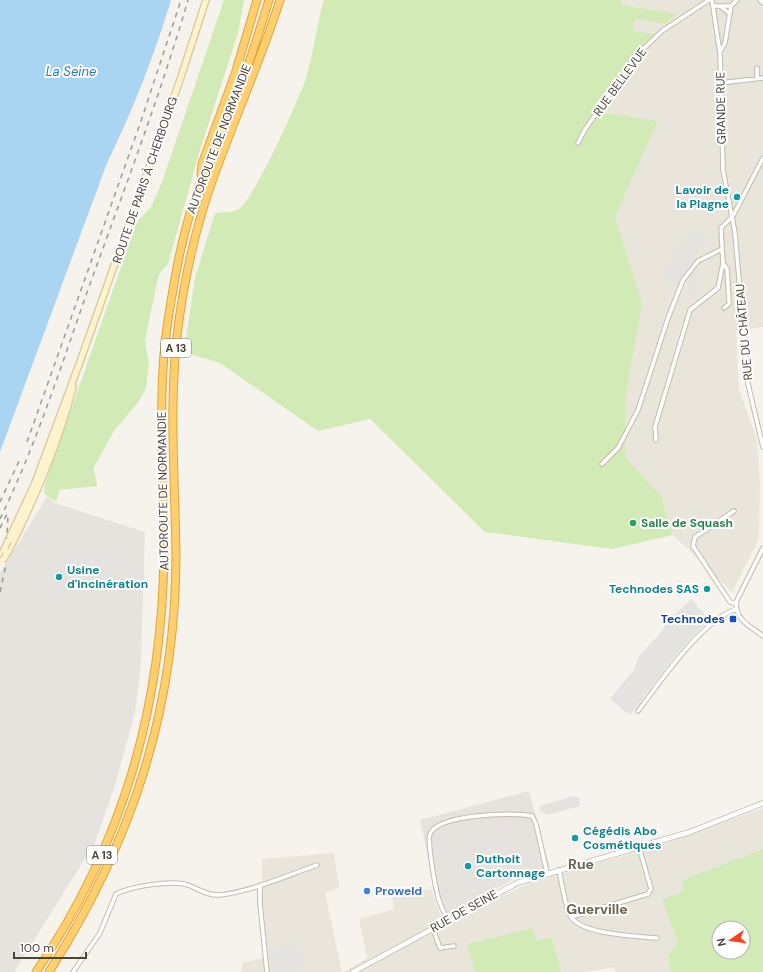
<svg xmlns="http://www.w3.org/2000/svg" width="763" height="972" font-family="'DM Sans',sans-serif">
  <rect width="100%" height="100%" fill="#f6f3ec"/>
  <path fill="#eae5da" d="M621,0H763V327L736,330L739,390L757,439L760,482L759,539L732,592L673,535L661,496L625,457V402L642,303L615,217L658,121L601,112L654,34L633,31L635,19L665,24L676,15L620,5Z
    M763,808V849L682,880L684,891L678,942L668,956L671,972H616L614,967L587,972H561L552,937L537,941L532,928L467,944L475,972H344L367,958L359,919L394,909L392,897L431,889L442,920L447,926L501,896L530,883L660,845Z
    M334,853L339,887L325,893L342,972H242V963L267,957L262,905V859Z"/>
  <path fill="#e6e2dd" d="M47,497L55,503L145,532L141,662L136,707L132,723L115,785L95,843L14,972H0V573Z
    M529,791L550,867L514,879L444,918L438,903L420,820Z"/>
  <path fill="#d2eab5" fill-rule="evenodd" d="M224,0H244L238,33L200,150L168,264L159,274L149,320L145,341L149,364L146,388L139,401L114,431L94,467C93,473 97,479 97,486L60,490L56,501L49,498L44,493L45,484L134,230L138,221L151,207L162,182Z
    M324,0H621V5L677,14L665,24L635,19L633,31L654,34L656,38L630,67L601,112L658,121L615,217L642,303L625,402V457L661,496L673,535L612,549L485,532L370,419L318,431L220,363L184,352L195,278L215,213C222,212 231,213 237,210C253,203 299,99 306,78C314,53 316,25 324,0Z
    M763,849V972H671L668,956L678,942L662,900L684,891L682,880ZM719,928H743V952H719Z
    M532,928L537,941L552,937L561,972H475L467,944Z"/>
  <path fill="#e5e3e0" d="M693,228L707,238L674,286L661,274Z
    M693,272L700,274L692,296L686,294Z
    M691,599L708,618L705,624L680,650L630,715L610,699L634,670L639,656L663,630L665,624Z
    M574,796L579,798L580,806L548,815L540,811L539,806Z
    M9,846L34,860L42,856L53,872L46,878L4,857Z
    M541,855L542,859L510,870L509,867Z
    M298,945L303,972H300L299,968L289,972H276L274,949Z"/>
  <path fill="#a9d4f2" d="M0,0H171C154,56 133,110 107,163L0,452Z"/>
  <g fill="none" stroke-linecap="round" stroke-linejoin="round">
    <g stroke="#c2bbae" stroke-width="5.5">
      <path id="minor" d="M712,0L720,53L723,170L735,233L748,384L763,447
        M760,0L763,3
        M714,6H731L737,0
        M720,6L730,14
        M720,52L725,43L731,6
        M757,78V68
        M720,83L763,78
        M578,143L584,131L637,55L662,31L709,0
        M723,263L727,269L729,301V304L724,308
        M656,440L655,427L690,310L718,288L723,263L721,228L733,216L763,158
        M602,464L618,448L638,410L668,318L683,280L698,261L722,249
        M734,511L695,537L693,546L730,602L736,604
        M763,548L736,602C736,621 750,626 763,636
        M638,711C662,680 699,623 736,609
        M559,870C562,884 564,901 570,915C579,935 637,936 657,938
        M260,885V904L267,972
        M571,917L648,894L651,889L639,847
        M448,920C445,914 442,909 440,903C436,893 427,842 430,834C438,814 513,812 532,816L536,824L547,873
        M433,929L440,948L454,946
        M73,972L100,933L116,894C132,886 171,880 188,885C198,889 209,896 220,895C253,891 286,876 317,865"/>
    </g>
    <g stroke="#c2bbae" stroke-width="6">
      <path id="tertiary" d="M353,972L517,883L690,832L763,803"/>
    </g>
    <g stroke="#d6c79b" stroke-width="8">
      <path id="secondary" d="M8,541L35,483L81,359L181,77L206,0
        M8,552C35,499 58,445 73,387
        M0,557L4,550"/>
    </g>
    <g stroke="#e0a43c" stroke-width="9">
      <path id="motorway" d="M201,175L202,164L235,74L257,0
        M36,972C123,844 162,708 164,554C165,476 156,398 168,320C175,275 183,229 199,186C208,162 219,139 229,116C245,78 257,39 269,0
        M49,972C132,842 176,709 176,554C175,475 168,398 179,320C186,271 197,222 214,176C235,117 261,60 280,0"/>
    </g>
    <use href="#minor" stroke="#fff" stroke-width="3.5"/>
    <use href="#tertiary" stroke="#fff" stroke-width="4.5"/>
    <use href="#secondary" stroke="#fff3cd" stroke-width="5.5"/>
    <use href="#motorway" stroke="#ffcf6e" stroke-width="7"/>
    <path stroke="#9a9a9a" stroke-width="1.5" stroke-dasharray="5 5" stroke-linecap="butt" d="M27,442L141,121L181,0
      M0,502L20,459
      M0,519C37,443 62,363 90,284C124,190 160,96 188,0
      M0,528L7,514
      M0,592L5,569L8,517"/>
    <g stroke="#d6c79b" stroke-width="8" stroke-linecap="butt">
      <path id="secondary-bridge" d="M4,550L8,541
        M3,560L8,552"/>
    </g>
    <use href="#secondary-bridge" stroke="#fff3cd" stroke-width="5.5"/>
  </g>
  <g fill="#0f9aa8" stroke="#fff" stroke-width="1.5">
    <circle cx="737" cy="197" r="4"/>
    <circle cx="59" cy="577" r="4"/>
    <circle cx="707" cy="589" r="4"/>
    <circle cx="575" cy="838" r="4"/>
    <circle cx="468" cy="866" r="4"/>
  </g>
  <circle fill="#2e9e5b" stroke="#fff" stroke-width="1.5" cx="633" cy="523" r="4"/>
  <rect fill="#1a4fb4" stroke="#fff" stroke-width="1.5" x="729" y="615" width="8" height="8" rx="2"/>
  <circle fill="#3f7fe0" stroke="#fff" stroke-width="1.5" cx="367" cy="891" r="4"/>
  <g text-anchor="middle" stroke-width="4" stroke-linejoin="round" paint-order="stroke">
    <g fill="#fff" stroke="#817c74" stroke-width="1">
      <rect x="161" y="339" width="30" height="18" rx="3"/>
      <rect x="87" y="846" width="30" height="18" rx="3"/>
    </g>
    <g font-size="11" font-weight="bold" fill="#4b4439">
      <text x="176" y="352">A 13</text>
      <text x="102" y="859">A 13</text>
    </g>
    <g font-size="12" fill="#4b4439" stroke="#fff">
      <text transform="translate(620 82) rotate(-54)" y="4">RUE BELLEVUE</text>
      <text transform="translate(721 108) rotate(-91)" y="4">GRANDE RUE</text>
      <text transform="translate(219 139) rotate(-69)" y="4">AUTOROUTE DE NORMANDIE</text>
      <text transform="translate(145 180) rotate(-71)" y="4">ROUTE DE PARIS À CHERBOURG</text>
      <text transform="translate(744 332) rotate(-95)" y="4">RUE DU CHÂTEAU</text>
      <text transform="translate(163 491) rotate(-91)" y="4">AUTOROUTE DE NORMANDIE</text>
      <text transform="translate(464 911) rotate(-29)" y="4">RUE DE SEINE</text>
    </g>
    <g font-size="12" font-weight="bold" fill="#0d838f" stroke="#fff" text-anchor="start">
      <text x="729" y="194" text-anchor="end">Lavoir de<tspan x="729" dy="14">la Plagne</tspan></text>
      <text x="67" y="574">Usine<tspan x="67" dy="14">d'incinération</tspan></text>
      <text x="699" y="593" text-anchor="end">Technodes SAS</text>
      <text x="583" y="835">Cégédis Abo<tspan x="583" dy="14">Cosmétiques</tspan></text>
      <text x="476" y="863">Duthoit<tspan x="476" dy="14">Cartonnage</tspan></text>
    </g>
    <g font-size="12" font-weight="bold" fill="#27864d" stroke="#fff" text-anchor="start">
      <text x="641" y="527">Salle de Squash</text>
    </g>
    <g font-size="12" font-weight="bold" fill="#164399" stroke="#fff" text-anchor="end">
      <text x="725" y="623">Technodes</text>
    </g>
    <g font-size="12" font-weight="bold" fill="#366cbe" stroke="#fff" text-anchor="start">
      <text x="375" y="895">Proweld</text>
    </g>
    <g font-size="13" font-style="italic" fill="#2e7ab2" stroke="#fff">
      <text x="71" y="76">La Seine</text>
    </g>
    <g font-size="14" font-weight="bold" fill="#6e6250" stroke="#fff">
      <text x="581" y="869">Rue</text>
      <text x="597" y="914">Guerville</text>
    </g>
  </g>
  <g transform="translate(731 940) rotate(257)"><circle r="19" fill="#ffffff" stroke="#b7b4b0"/>
  <path d="M0-3L7 15L0 10L-7 15Z" fill="#fc3f1d"/>
  <text y="-6" font-size="11" font-weight="bold" text-anchor="middle" fill="#4b4439">N</text>
  </g>
  <path d="M14 952v6h72v-6" fill="none" stroke="#4b4439" stroke-width="2"/>
  <text x="20" y="952" font-size="12" fill="#4b4439" stroke="#ffffff" stroke-width="3" paint-order="stroke">100 m</text>
</svg>
